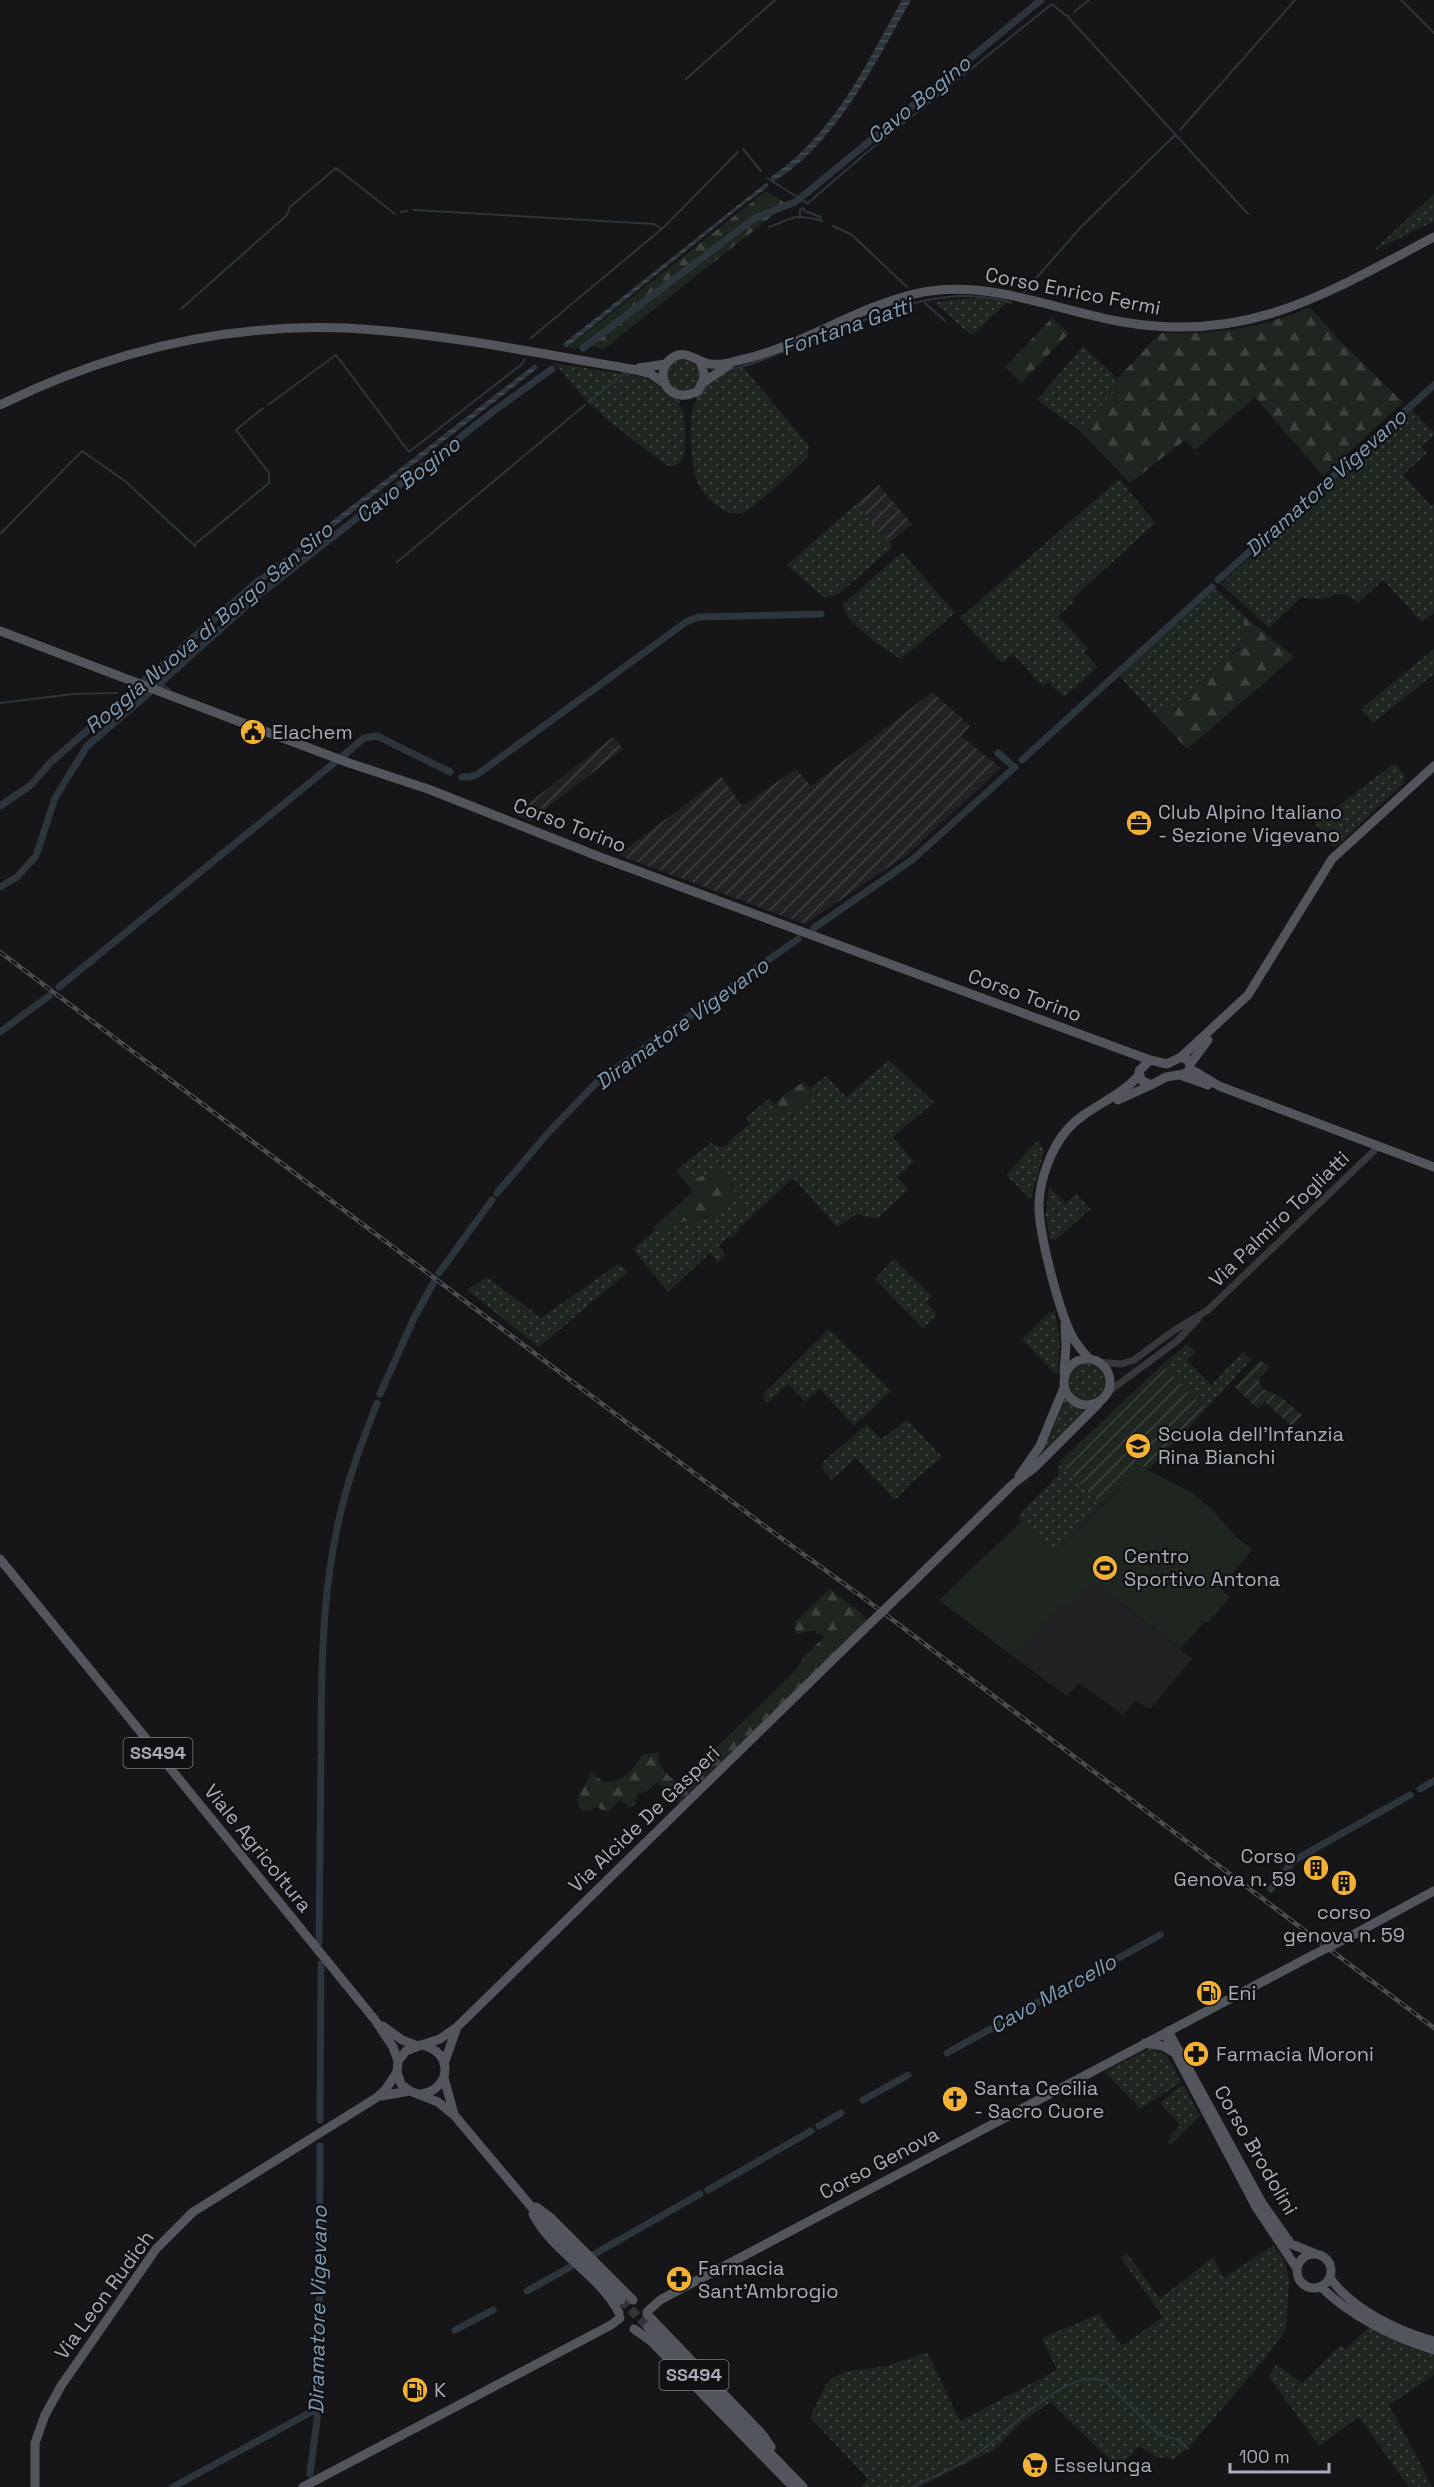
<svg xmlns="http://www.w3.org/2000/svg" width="1434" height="2487" font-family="'Space Grotesk',sans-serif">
  <defs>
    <pattern id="industrial-furrows" width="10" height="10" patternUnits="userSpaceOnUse" patternTransform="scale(1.5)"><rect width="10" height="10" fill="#222225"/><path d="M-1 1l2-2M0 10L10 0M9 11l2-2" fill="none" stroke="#3f3f43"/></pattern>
    <pattern id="grass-dots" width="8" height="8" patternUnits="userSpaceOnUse" patternTransform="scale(1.5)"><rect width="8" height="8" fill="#1e261f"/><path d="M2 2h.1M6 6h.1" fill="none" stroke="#3c433d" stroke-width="1.8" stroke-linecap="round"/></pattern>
    <pattern id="forest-firs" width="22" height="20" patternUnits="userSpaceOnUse" patternTransform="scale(1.5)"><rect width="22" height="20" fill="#1e261f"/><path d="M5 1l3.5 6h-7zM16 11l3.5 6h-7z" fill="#3c433d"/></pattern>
    <pattern id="garden-furrows" width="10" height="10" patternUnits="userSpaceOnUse" patternTransform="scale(1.5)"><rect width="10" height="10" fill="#1e261f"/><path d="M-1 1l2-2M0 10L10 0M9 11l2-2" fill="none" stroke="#3c433d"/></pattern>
    <pattern id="water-rules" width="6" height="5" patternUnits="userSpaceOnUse" patternTransform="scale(1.5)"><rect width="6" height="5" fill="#2c353c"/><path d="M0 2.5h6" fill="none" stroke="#485056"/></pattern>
  </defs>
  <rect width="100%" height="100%" fill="#161618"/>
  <path fill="#222225" d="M1094,1582L1192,1659L1150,1709L1135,1700L1124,1715L1079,1683L1067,1696L1015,1658L1065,1601L1071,1607L1084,1591Z"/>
  <path fill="url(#industrial-furrows)" d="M879,485L912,524L889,543L856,504Z
    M932,692L970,726L961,736L1001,768L908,854L805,924L618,855L722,777L742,806L796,769L811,786Z
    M613,737L623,749L530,821L515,814Z"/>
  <path fill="url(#grass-dots)" d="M1434,194V221L1373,251Z
    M980,297L1006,303L973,335L964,329L934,302Z
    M1083,346L1122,383L1079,430L1037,400Z
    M668 375a16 16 0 1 1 32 0a16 16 0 1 1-32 0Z
    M554,363L643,377C654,381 678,400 683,410C686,425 692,473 666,465L606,419L596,408L592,407Z
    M743,367L809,446L807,458C793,470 756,509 740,513C724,518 701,493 696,479C692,465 688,418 694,405C699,392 716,375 730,371C734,369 738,370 743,367Z
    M1412,410L1434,432V435L1421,447L1427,453L1403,475L1431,506L1434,504V614L1432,613L1422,622L1383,580L1358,603C1340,586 1337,598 1316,599C1311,599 1306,597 1301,598L1269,628L1221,584Z
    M1119,479L1153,520L1154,524L1072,599L1074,602L1058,616L1088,648L1084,652L1098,667L1064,697L1048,682L1043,686L1013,654L1002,663L960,618Z
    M856,504L893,547L837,595L823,597L787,565Z
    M902,552L955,613L901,659C885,649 843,623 843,604Z
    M1216,589L1246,617C1241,624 1244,637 1242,646L1221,662L1217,673L1191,697L1172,706L1160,716L1159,719L1119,676Z
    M1434,649V674L1373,723L1361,709Z
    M1395,763L1404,775V783L1338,845L1335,847L1331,846L1315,823Z
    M889,1060L934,1102L893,1137L914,1162L897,1177L909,1189L877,1219L857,1214L837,1227L793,1178L739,1228L740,1230L731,1238L729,1236L719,1246L725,1255L718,1262L710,1253L668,1292L633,1249L655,1230L666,1234L680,1221L691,1222L727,1211L729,1199H734L743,1213L733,1187L719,1169L698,1178L686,1172L682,1165L711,1143L722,1147L727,1145L733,1137L750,1124L746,1117L770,1098L775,1105L778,1119L807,1100L813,1090L812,1087L826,1076L846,1097Z
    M1038,1140L1044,1151L1031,1199L1006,1175Z
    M1049,1187L1066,1203L1076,1194L1090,1209L1056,1240L1050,1239L1046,1215Z
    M894,1259L932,1296L926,1302L937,1314L923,1329L875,1279Z
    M618,1264L628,1272L539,1347L467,1290L487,1277L541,1318Z
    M1055,1310L1060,1343L1057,1376L1022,1339L1049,1312L1051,1314Z
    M829,1329L891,1391L854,1426L820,1389L805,1402L788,1384L767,1403L762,1395Z
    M1187,1344L1195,1352L1187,1360L1211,1385L1243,1352L1251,1360L1206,1409L1162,1365Z
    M1069 1382a18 18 0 1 1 36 0a18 18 0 1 1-36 0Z
    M1064,1397L1079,1408L1088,1410L1037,1462L1035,1460L1052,1432Z
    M907,1420L942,1457L912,1482L895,1500L856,1458L832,1480L822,1468L823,1462L867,1424L881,1439Z
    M1059,1462L1101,1505L1055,1553L1019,1518V1515L1058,1475Z
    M1150,2048C1170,2051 1172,2066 1181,2082L1140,2109L1105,2072Z
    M1180,2086H1184L1200,2116L1170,2145L1167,2143L1171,2138L1170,2137L1180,2125L1160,2103Z
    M1273,2245L1284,2260L1289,2280L1286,2327L1282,2335L1266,2357L1192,2444L1174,2459L1156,2457L1139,2446L1118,2468L1050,2402L1017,2426L997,2448L919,2487H860L868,2479L810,2417L826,2384L833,2378L845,2372L887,2366L927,2352L960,2421L1057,2370L1042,2338L1099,2314L1122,2346L1163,2317L1121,2258L1127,2253L1160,2299L1213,2257L1224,2278Z
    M1369,2327L1410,2348L1434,2355V2375L1389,2405L1432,2486L1430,2487H1409L1359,2417L1319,2446L1269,2377L1276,2364L1302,2383L1341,2345L1346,2349Z"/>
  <path fill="url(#forest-firs)" d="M766,191L787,204L604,349L582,344L575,349L569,347Z
    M1310,307L1338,339L1403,402L1323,476L1255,397L1195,450L1185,440L1130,483L1079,430L1122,383L1117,379L1160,333C1212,334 1262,329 1310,307Z
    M1052,318L1069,333L1021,383L1005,367Z
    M1246,617L1294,657L1187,749L1159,719L1160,716L1172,706L1191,697L1217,673L1223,659L1240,650C1246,639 1240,626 1246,617Z
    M803,1082L813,1090L807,1100L782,1117L778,1119L772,1113V1109L780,1098Z
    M682,1165L686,1172L697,1178L719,1169L746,1206L744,1214L734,1199H729L727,1211L714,1218L706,1216L693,1222L680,1221L664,1235L653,1228L693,1191L676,1171Z
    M830,1589L859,1611L867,1620L679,1803L657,1782L646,1792L638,1793L634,1805L630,1807L620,1800L608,1811L600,1809L598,1806L587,1812L579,1808C573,1795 589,1784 591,1771L603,1782C625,1782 631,1771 642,1755L660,1752C655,1766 668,1776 679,1784L795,1671L806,1655L825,1636L817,1634L815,1630L796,1634L794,1623Z"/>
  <path fill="url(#garden-furrows)" d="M1260,1360L1270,1367L1259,1379C1261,1392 1270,1391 1279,1396C1287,1401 1295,1410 1302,1415L1291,1426L1265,1402L1258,1409L1235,1387Z
    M1162,1365L1206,1409L1149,1469L1140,1466L1101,1505L1059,1462Z"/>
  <path fill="#1e261f" d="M1140,1466L1193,1493L1212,1509L1237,1538L1253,1549L1220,1588L1230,1597L1208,1623L1204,1622L1180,1649L1094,1582L1084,1591L1071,1607L1064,1602L1015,1658L939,1600L1022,1521L1055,1553Z"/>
  <path fill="url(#water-rules)" d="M902,0H911C876,62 836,144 773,182L770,179L772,176C835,133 866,64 902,0Z
    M766,183L769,186L739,208L566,348L563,344Z
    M535,364L538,368L256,587L252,583Z"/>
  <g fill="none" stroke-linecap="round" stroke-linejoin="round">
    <path stroke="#2c353c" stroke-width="2" d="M1401,0L1434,33
      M1074,12L1089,0
      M1068,17L1248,214
      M686,79L775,0
      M1180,130L1295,0
      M743,149L761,171
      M767,178L807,203
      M807,204L866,153L1052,4L1065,15L1069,16
      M803,208L805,211L820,217L821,221
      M414,210L654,224L662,229
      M401,212L407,211
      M800,218V210L803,208
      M833,226L852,235L907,287
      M769,227C793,218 796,213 822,221
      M1024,292L1080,228L1175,135
      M925,303L945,321
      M181,309L287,215L290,207L336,168L395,214
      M531,338L664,227L738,152
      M728,370L751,364C781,353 811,341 842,329C896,307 952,284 1011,303
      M672,396L679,402
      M697,398L711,381
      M589,402L624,373L634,374
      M268,405L336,355L409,452L522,364L525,359
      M0,534L82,451L125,481L195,546L197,542
      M199,541L269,483V473L236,430L263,408
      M397,562L585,405
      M161,688L164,686L169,689
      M122,698L134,687
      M0,703L73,694L117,693
      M913,2487C935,2475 962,2465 982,2450C1011,2429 1067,2367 1105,2381L1159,2435L1177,2439L1188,2449"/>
    <path stroke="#2c353c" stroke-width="7" d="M798,200L1041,0
      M583,348L755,218L795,202
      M1218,580L1434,385
      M156,687L255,598L495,410L552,369
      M998,753L1014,767
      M344,755L364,738L377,736L450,772
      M1022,760L1212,587
      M462,777H470L478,774L686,622L698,617L821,614
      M0,806L31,785L50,763L259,580
      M0,887L17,877L36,856L55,798L87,746L150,692
      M814,928L912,860L1015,767
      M59,987L334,763
      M0,1032L49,996
      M497,1193L548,1133L598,1081L798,939
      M439,1273L492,1200
      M380,1394L414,1318L434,1282
      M321,1750C321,1661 322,1571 348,1485C356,1457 367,1430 377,1403
      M1420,1789L1434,1781
      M1271,1889L1293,1861L1410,1795
      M319,1943L321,1756
      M947,2053L1160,1935
      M863,2100L908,2075
      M320,2120L321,1964
      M819,2126L841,2113
      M708,2190L811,2131
      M591,2256L700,2194
      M527,2291L570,2267
      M455,2330L493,2310
      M310,2474L319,2404L320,2146
      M173,2487L311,2412"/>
    <path stroke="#333438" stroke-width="9" stroke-dasharray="9 4.5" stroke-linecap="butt" d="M621,2300L648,2327"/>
    <path stroke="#37383d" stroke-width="7" d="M1098,1362L1121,1364L1134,1360L1173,1331L1208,1310L1379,1146
      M1108,1392L1177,1341L1198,1319"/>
    <path stroke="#53555c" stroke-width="9" d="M700,361L705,376L698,391C692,394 687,396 681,395C662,393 657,369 672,358C686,348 696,362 710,364C717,365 729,363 736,361C799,348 852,309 914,294C986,277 1053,310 1123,322C1249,344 1327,293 1434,237
      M639,368L666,364
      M704,382L729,365
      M0,405C118,347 244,319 375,330C461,337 547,355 632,369L651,374L664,383
      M0,631L349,763L428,789L600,857L1150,1060
      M1181,1057L1248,995L1332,859L1434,766
      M1181,1057L1188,1060L1191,1069L1184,1074L1166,1077L1151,1085L1141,1080L1139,1071L1150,1060L1167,1064Z
      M1190,1064L1208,1040
      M1191,1069L1219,1086L1434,1167
      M1180,1075L1208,1085
      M1118,1100L1151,1085
      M1064 1382a23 23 0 1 1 46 0a23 23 0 1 1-46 0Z
      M1089,1359C1084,1353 1079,1347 1075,1341C1060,1318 1038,1231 1039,1203C1040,1179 1051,1149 1066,1131C1086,1107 1119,1099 1139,1075
      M1064,1373L1066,1346L1065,1324
      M1019,1476L1040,1446L1064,1388
      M0,1559L375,2020L393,2047L398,2061
      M910,1585L1013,1484L1034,1468L1099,1403
      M1347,1938L1434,1891
      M383,2026L402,2040L418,2046
      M1168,2031L1262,2203L1291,2244L1316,2254
      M1167,2038L1256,2207L1296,2267
      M1145,2043L1163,2046L1173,2052
      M421,2045L440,2039L457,2027L857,1636
      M444,2064L457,2027
      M444,2078L454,2114
      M421,2094C453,2089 453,2050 421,2045L406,2051L398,2061L397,2072L401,2084L410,2091L438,2102L455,2116L539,2216L621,2300
      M381,2096L410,2091
      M536,2207L550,2217L633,2300
      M533,2214C553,2253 599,2274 619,2313
      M1297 2271a17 17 0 1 1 34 0a17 17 0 1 1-34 0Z
      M1330,2278C1352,2309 1397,2331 1434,2341
      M1321,2287C1351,2316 1393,2338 1434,2350
      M647,2312L660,2300L1313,1955
      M647,2314L763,2435L771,2447
      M648,2327L803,2487
      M634,2329L651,2341L793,2487
      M35,2487V2443L45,2415L61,2386L156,2249L193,2212L376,2098L386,2089L397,2072
      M303,2487L611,2325L620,2318"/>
    <g stroke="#4a4c52" stroke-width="4.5">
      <path id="rail" d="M0,952L770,1530L861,1596L1434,2028"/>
    </g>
    <use href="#rail" stroke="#111113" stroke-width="2" stroke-dasharray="7" stroke-linecap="butt"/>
    <path stroke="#53555c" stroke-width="9" d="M857,1636L910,1585
      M1313,1955L1347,1938"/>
  </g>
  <defs>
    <g id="civic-disc" transform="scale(1.35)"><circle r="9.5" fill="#f2b134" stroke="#111113"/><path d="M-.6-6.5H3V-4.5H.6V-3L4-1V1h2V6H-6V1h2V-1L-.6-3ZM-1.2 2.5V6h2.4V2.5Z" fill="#111"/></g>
    <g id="office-disc" transform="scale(1.35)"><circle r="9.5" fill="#f2b134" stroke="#111113"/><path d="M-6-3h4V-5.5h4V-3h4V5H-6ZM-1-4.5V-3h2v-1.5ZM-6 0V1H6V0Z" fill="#111"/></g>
    <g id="school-disc" transform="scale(1.35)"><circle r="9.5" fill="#f2b134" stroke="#111113"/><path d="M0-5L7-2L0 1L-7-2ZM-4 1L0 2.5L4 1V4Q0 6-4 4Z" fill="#111"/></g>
    <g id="stadium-disc" transform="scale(1.35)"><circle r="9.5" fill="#f2b134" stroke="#111113"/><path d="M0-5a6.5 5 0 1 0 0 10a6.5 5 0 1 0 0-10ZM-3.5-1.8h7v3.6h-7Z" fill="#111"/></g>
    <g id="building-disc" transform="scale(1.35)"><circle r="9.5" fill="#f2b134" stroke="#111113"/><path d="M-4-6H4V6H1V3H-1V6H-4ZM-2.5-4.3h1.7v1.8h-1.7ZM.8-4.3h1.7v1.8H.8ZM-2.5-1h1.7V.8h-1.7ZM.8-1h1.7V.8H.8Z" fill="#111"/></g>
    <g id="fuel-disc" transform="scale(1.35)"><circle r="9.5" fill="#f2b134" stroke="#111113"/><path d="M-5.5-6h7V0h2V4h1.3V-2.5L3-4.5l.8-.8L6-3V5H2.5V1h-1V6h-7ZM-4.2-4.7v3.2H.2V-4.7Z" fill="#111"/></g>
    <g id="pharmacy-disc" transform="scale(1.35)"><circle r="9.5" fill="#f2b134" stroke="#111113"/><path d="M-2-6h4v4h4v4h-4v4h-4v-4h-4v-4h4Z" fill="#111"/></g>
    <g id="church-disc" transform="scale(1.35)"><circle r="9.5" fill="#f2b134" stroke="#111113"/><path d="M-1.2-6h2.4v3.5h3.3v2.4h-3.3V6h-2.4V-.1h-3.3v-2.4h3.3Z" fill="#111"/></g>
    <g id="supermarket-disc" transform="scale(1.35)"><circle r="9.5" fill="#f2b134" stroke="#111113"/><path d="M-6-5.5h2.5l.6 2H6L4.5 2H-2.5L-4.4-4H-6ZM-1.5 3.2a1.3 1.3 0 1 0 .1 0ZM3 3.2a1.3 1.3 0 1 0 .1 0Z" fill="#111"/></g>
  </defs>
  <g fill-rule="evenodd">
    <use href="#civic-disc" x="253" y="732"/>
    <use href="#office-disc" x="1139" y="823"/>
    <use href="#school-disc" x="1138" y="1446"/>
    <use href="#stadium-disc" x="1105" y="1568"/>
    <use href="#building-disc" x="1316" y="1868"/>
    <use href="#building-disc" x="1344" y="1883"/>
    <use href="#fuel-disc" x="1209" y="1993"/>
    <use href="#pharmacy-disc" x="1196" y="2054"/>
    <use href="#church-disc" x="955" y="2099"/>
    <use href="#pharmacy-disc" x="679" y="2279"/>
    <use href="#fuel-disc" x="415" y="2390"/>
    <use href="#supermarket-disc" x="1035" y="2465"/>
  </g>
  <g text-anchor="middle" stroke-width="4.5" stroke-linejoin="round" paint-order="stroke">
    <g fill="#111113" stroke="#7b7e86" stroke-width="1.5">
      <rect x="123.5" y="1738" width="69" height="30" rx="4.5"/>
      <rect x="659.5" y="2360" width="69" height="30" rx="4.5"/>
    </g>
    <g font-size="18" font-weight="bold" fill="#a8adb8">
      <text x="158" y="1759">SS494</text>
      <text x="694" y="2381">SS494</text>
    </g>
    <g font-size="20" fill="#a8adb8" stroke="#111113">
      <text transform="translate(1073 291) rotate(11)" y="7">Corso Enrico Fermi</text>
      <text transform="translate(570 825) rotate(21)" y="7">Corso Torino</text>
      <text transform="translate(1025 995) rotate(20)" y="7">Corso Torino</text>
      <text transform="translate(1279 1219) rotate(-44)" y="7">Via Palmiro Togliatti</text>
      <text transform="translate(644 1819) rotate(-44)" y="7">Via Alcide De Gasperi</text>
      <text transform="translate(258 1848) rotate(51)" y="7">Viale Agricoltura</text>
      <text transform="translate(1256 2150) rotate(60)" y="7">Corso Brodolini</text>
      <text transform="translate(879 2163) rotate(-28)" y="7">Corso Genova</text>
      <text transform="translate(104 2295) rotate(-54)" y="7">Via Leon Rudich</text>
    </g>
    <g font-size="20" fill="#a8adb8" stroke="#111113" text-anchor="start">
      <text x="272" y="739">Elachem</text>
      <text x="1158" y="819">Club Alpino Italiano<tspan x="1158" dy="23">- Sezione Vigevano</tspan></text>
      <text x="1158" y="1441">Scuola dell'Infanzia<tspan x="1158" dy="23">Rina Bianchi</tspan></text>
      <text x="1124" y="1563">Centro<tspan x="1124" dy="23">Sportivo Antona</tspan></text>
      <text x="1296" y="1863" text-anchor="end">Corso<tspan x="1296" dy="23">Genova n. 59</tspan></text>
      <text x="1344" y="1919" text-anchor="middle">corso<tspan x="1344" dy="23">genova n. 59</tspan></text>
      <text x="1228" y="2000">Eni</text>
      <text x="1216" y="2061">Farmacia Moroni</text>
      <text x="974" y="2095">Santa Cecilia<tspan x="974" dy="23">- Sacro Cuore</tspan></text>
      <text x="698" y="2275">Farmacia<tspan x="698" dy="23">Sant'Ambrogio</tspan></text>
      <text x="434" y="2397">K</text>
      <text x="1054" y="2472">Esselunga</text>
    </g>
    <g font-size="21" font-style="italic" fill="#7f9bb3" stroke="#111113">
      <text transform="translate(919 100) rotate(-39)" y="7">Cavo Bogino</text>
      <text transform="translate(847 327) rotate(-19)" y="7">Fontana Gatti</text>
      <text transform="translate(408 480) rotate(-38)" y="7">Cavo Bogino</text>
      <text transform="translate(1326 483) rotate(-42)" y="7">Diramatore Vigevano</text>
      <text transform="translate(209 628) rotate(-40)" y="7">Roggia Nuova di Borgo San Siro</text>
      <text transform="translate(682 1024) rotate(-36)" y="7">Diramatore Vigevano</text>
      <text transform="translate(1053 1994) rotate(-29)" y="7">Cavo Marcello</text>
      <text transform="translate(318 2310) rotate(-89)" y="7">Diramatore Vigevano</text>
    </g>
  </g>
  <path d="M1230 2463v9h99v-9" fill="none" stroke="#a8adb8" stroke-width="3"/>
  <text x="1239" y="2463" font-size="18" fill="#a8adb8" stroke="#111113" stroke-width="4.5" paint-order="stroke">100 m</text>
</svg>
